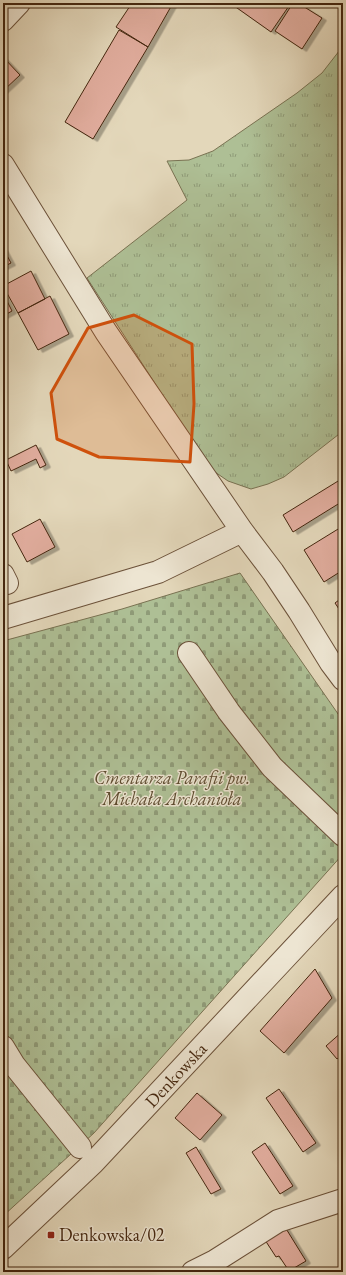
<svg xmlns="http://www.w3.org/2000/svg" width="346" height="1275" font-family="'EB Garamond',serif">
  <defs>
    <pattern id="grass-tufts" width="24" height="20" patternUnits="userSpaceOnUse"><rect width="24" height="20" fill="#aebf95"/><path d="M3 7l-1-3M5 7V3M7 7l1-3M15 17l-1-3M17 17v-4M19 17l1-3" fill="none" stroke="#8f9b78"/></pattern>
    <pattern id="cemetery-stones" width="16" height="16" patternUnits="userSpaceOnUse"><rect width="16" height="16" fill="#aebf95"/><path d="M2 7V4a2 2 0 0 1 4 0v3zM10 15v-3a2 2 0 0 1 4 0v3z" fill="#8f9b78"/></pattern>
    <filter id="shadow"><feDropShadow dx="4.5" dy="2.5" stdDeviation="0" flood-color="#0004"/></filter>
  </defs>
  <rect width="100%" height="100%" fill="#e3d7ba"/>
  <filter id="stains"><feTurbulence type="fractalNoise" baseFrequency=".005" numOctaves="4"/><feColorMatrix values="0 0 0 0 .2 0 0 0 0 .09 0 0 0 0 .02 0 0 0 .5 -.17"/></filter>
  <radialGradient id="worn" r=".72"><stop offset=".6" stop-color="#630" stop-opacity="0"/><stop offset="1" stop-color="#630" stop-opacity=".3"/></radialGradient>
  <path fill="url(#grass-tufts)" stroke="#797252" d="M343,46V431L284,477L268,484L251,489L228,481L215,472L205,461L87,278L187,200L167,161L189,160L213,151L297,93L322,73Z"/>
  <path fill="url(#cemetery-stones)" stroke="#797252" d="M240,573L343,721V854L94,1133L3,1216V641L122,609Z"/>
  <path fill="#e1ad9e" stroke="#44260f" filter="url(#shadow)" d="M132,3H173L148,47L116,27Z
    M230,3H291L271,32Z
    M293,3H298L322,18L302,49L275,31Z
    M119,30L148,47L93,139L65,122Z
    M3,57L20,75L3,91Z
    M3,248L11,263L3,267Z
    M31,271L45,299L18,313L3,286Z
    M3,293L12,311L3,316Z
    M50,296L69,334L38,350L18,313Z
    M36,445L46,465L40,468L36,459L11,471L6,460Z
    M343,478V501L293,532L283,515Z
    M40,519L55,547L27,562L12,534Z
    M343,526V570L324,582L304,550Z
    M343,597V615L335,603Z
    M315,969L332,998L284,1053L260,1031Z
    M343,1031V1054L337,1059L326,1046Z
    M279,1089L316,1143L303,1152L266,1098Z
    M197,1093L222,1115L200,1140L175,1118Z
    M265,1143L293,1186L280,1194L252,1152Z
    M196,1147L221,1189L211,1194L186,1153Z
    M285,1227L306,1261L289,1271L279,1256L276,1257L265,1240Z"/>
  <g fill="none" stroke-linecap="round" stroke-linejoin="round">
    <g stroke="#6c523a" stroke-width="24">
      <path id="minor" d="M3,20L19,3
        M3,165L106,332L242,531L273,572L299,611L331,663L343,679
        M3,575L7,583
        M3,618L158,572L242,531
        M189,653L229,712L272,767L343,835
        M3,1047L14,1065L80,1147
        M3,1248L93,1163L343,896
        M193,1272L215,1261L278,1221L343,1200"/>
    </g>
    <use href="#minor" stroke="#ede5d2" stroke-width="22"/>
  </g>
  <path fill="#cf510c" fill-opacity="0.2" stroke="#cf510c" stroke-width="3" stroke-linejoin="round" d="M134,315L192,344L194,404L190,462L99,457L57,439L51,393L88,328Z"/>
  <rect fill="#8f2418" stroke="#ede5d2" stroke-width="1.5" x="47" y="1231" width="8" height="8" rx="2"/>
  <g text-anchor="middle" stroke-width="3" stroke-linejoin="round" paint-order="stroke">
    <g font-size="18" font-style="italic" fill="#5e4c30" stroke="#ede5d2">
      <text x="172" y="784">Cmentarza Parafii pw.<tspan x="172" dy="21">Michała Archanioła</tspan></text>
    </g>
    <g font-size="18" fill="#44260f" stroke="#ede5d2">
      <text transform="translate(176 1075) rotate(-47)" y="6">Denkowska</text>
    </g>
    <g font-size="18" fill="#44260f" stroke="#ede5d2" text-anchor="start">
      <text x="59" y="1241">Denkowska/02</text>
    </g>
  </g>
  <rect width="346" height="1275" fill="none" stroke="#e3d7ba" stroke-width="16"/>
  <rect x="4" y="4" width="338" height="1267" fill="none" stroke="#44260f" stroke-width="2"/>
  <rect x="8" y="8" width="330" height="1259" fill="none" stroke="#44260f"/>
  <rect width="100%" height="100%" filter="url(#stains)"/>
  <rect width="100%" height="100%" fill="url(#worn)"/>
</svg>
